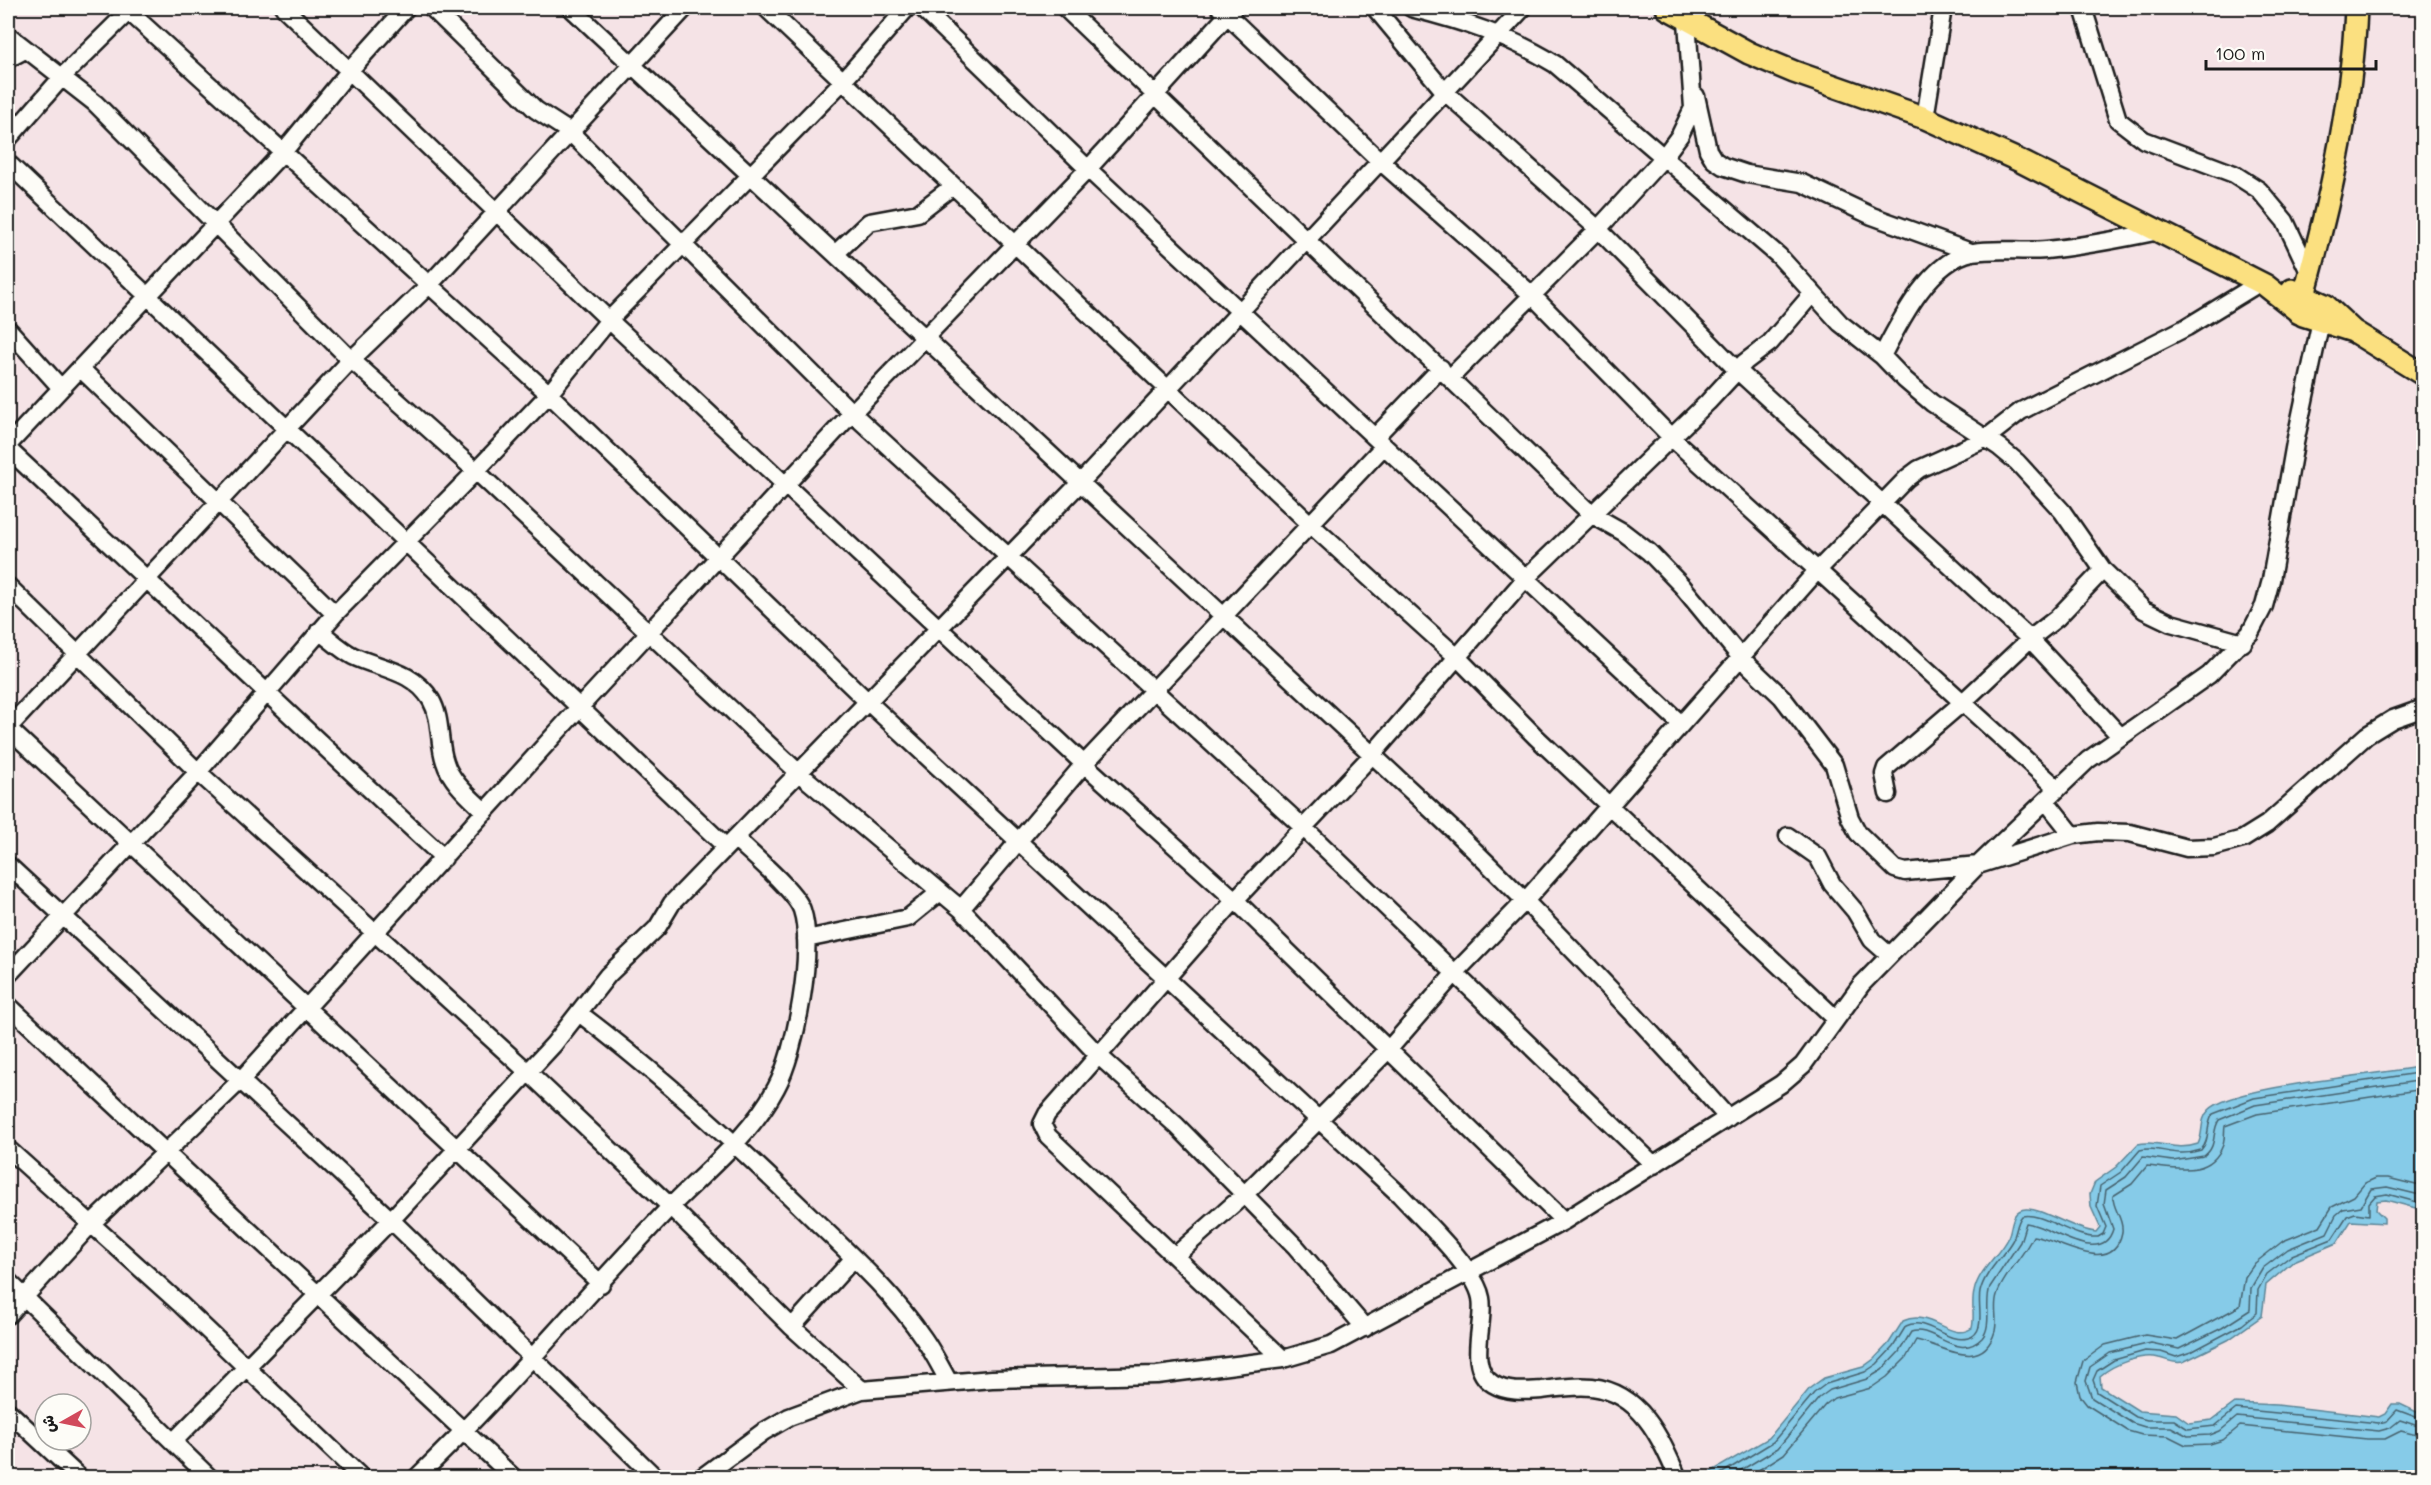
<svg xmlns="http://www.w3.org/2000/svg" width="2431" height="1485" font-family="Mali,'Playpen Sans Arabic',sans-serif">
  <rect width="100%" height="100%" fill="#f5e3e6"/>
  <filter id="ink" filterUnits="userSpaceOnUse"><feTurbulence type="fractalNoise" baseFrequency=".0167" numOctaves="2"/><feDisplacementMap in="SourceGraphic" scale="12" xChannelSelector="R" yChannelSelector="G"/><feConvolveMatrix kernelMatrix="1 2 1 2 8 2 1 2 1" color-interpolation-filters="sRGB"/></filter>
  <g filter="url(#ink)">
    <path fill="#86cbe8" stroke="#5c8596" stroke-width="1.5" d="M2423,1066V1210L2386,1200L2377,1201L2376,1210L2384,1218V1223L2351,1221L2337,1243L2294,1261L2266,1285L2262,1316L2228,1340L2183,1362C2173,1364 2168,1360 2159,1358C2142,1353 2114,1364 2100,1376L2101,1387L2139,1411L2176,1414L2189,1423L2212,1420L2235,1403L2277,1405L2379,1417L2385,1414L2392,1404H2400L2423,1415V1477H1702L1769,1438L1810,1388L1824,1378L1863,1367L1874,1359L1889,1343L1903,1321C1931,1308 1950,1343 1972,1328C1975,1316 1971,1304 1974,1292C1978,1270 1999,1256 2008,1237C2013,1227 2010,1210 2026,1209C2043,1208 2073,1230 2096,1232L2100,1227L2091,1207L2090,1194L2095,1182L2116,1167L2138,1144C2159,1139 2175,1152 2198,1144C2204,1133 2199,1120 2209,1110C2233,1085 2382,1075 2423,1066Z"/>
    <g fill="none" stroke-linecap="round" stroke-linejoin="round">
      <path stroke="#46626e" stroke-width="1.5" d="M2424,1187L2388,1178H2376L2365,1183L2354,1196L2332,1207L2320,1226L2283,1241L2255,1263L2245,1277L2240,1306L2177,1340L2145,1335L2105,1345L2083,1361L2077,1382L2080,1396L2087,1405L2128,1431L2142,1435L2168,1436L2186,1445L2210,1444L2223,1440L2240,1426L2367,1439H2385L2401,1431L2424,1437
        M2424,1196L2387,1187L2371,1189L2361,1206L2343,1209L2336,1215L2327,1233L2288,1249L2263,1268L2251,1288L2250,1310L2222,1328L2179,1349L2151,1343L2110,1353L2090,1367L2086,1381L2092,1398L2132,1423L2145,1427H2171L2188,1436L2210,1435L2220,1431L2237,1417L2379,1431L2390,1428L2400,1420L2424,1428
        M2424,1204L2387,1194L2375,1196L2369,1203V1215L2355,1213L2347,1216L2332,1239L2292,1255L2267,1274L2258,1290L2257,1313L2242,1325L2191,1352L2176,1357L2161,1352L2145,1351L2114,1360L2097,1371L2093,1380L2097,1392L2136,1417L2147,1420H2174L2188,1429L2215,1426L2236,1409L2379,1423L2387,1421L2397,1410L2424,1420
        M1714,1478L1773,1442L1814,1393L1826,1384L1865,1372L1877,1364L1893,1347L1906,1326C1928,1316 1945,1344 1968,1338C1987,1333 1977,1306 1980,1292C1984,1273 2002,1258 2012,1241C2017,1233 2016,1223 2022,1216C2042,1211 2073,1239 2098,1237L2103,1234L2106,1227L2097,1206L2100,1186L2121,1172L2140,1150C2160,1145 2174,1159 2201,1150C2211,1139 2205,1126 2213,1114L2254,1098L2424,1072
        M1728,1478L1778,1448L1819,1398L1830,1390L1867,1379L1882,1370L1899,1352L1911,1332C1932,1324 1958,1363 1982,1338C1993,1325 1984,1302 1990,1287L2020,1242L2026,1223C2049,1225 2102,1268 2113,1229L2104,1204L2106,1190L2126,1177L2143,1157L2173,1161L2204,1156C2218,1146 2211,1132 2219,1120L2255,1105L2424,1080
        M1746,1478L1784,1454L1825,1405L1834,1398L1871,1388L1887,1377L1906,1358L1916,1340C1938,1343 1982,1376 1995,1331C1998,1319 1993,1307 1997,1295C2002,1277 2024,1256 2033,1236C2056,1238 2113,1279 2122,1232C2124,1218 2112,1209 2113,1196L2132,1184L2147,1166C2174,1168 2210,1179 2223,1145C2225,1139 2224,1132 2225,1126L2257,1114L2424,1089"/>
      <g stroke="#1c1c1c" stroke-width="21">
        <path id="minor" d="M125,8L549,394L867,701L1400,1195C1421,1218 1476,1269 1481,1298C1486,1323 1465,1367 1493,1384C1508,1393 1526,1391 1542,1390C1558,1388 1576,1385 1592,1387C1641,1393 1660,1437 1678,1478
          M284,8L609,320L1084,764L1235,900L1564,1221
          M432,8L536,110L570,132L852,413L1305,829L1654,1165
          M571,8L1451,828C1548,921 1639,1018 1728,1118
          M766,8L1309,523L1457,657L1536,737L1835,1018
          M922,8L1088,169L1681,724
          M1065,8L1591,514L1623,532L1649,552L1682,586L1742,659L1782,697L1834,765L1850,818L1858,833L1895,869L1905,872L1978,865L2073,835L2098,832L2130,833L2187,848L2214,847L2243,839L2267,824L2367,735L2393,719L2424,708
          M1220,8L1379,160L1531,294L1672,438L2058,789
          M1375,8L1444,91L1598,229L1737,370L2030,639L2121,737
          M1411,8C1462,21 1510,36 1555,64L1779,256L1840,323L1882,356L1905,380L1932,403L1999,447L2017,462L2062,511L2103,570L2144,610L2171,623L2243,643
          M2083,8L2118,120L2144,140L2234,174L2259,190L2285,221L2310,274
          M8,35L95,103L346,355L476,471L799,773L961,909L1099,1056L1177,1126L1296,1247L1365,1328
          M8,59L25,50
          M1696,96L1708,150L1714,160L1723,166L1747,174L1802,183L1872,216L1971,252
          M1925,118L1943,8
          M8,139L63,76L132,8
          M8,163L726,847
          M836,253L869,222L918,213L953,186
          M8,329L61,388
          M1882,356C1900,321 1930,260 1973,252C1996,248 2022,252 2046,250C2084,246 2121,239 2159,231
          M80,368L335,614
          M1451,377L1598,229L1663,158L1680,135L1693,108L1687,21
          M1375,437L1441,368
          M8,445L284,151L351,69L406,8
          M8,449C154,585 297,723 444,858
          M8,586L198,772L528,1072L671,1207L792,1327L862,1390
          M319,631C330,639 341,650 353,656C380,669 413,670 431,700C442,719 438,742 445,762C451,782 471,798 485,812
          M8,728L351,360L429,285L685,8
          M8,728L601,1284
          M1888,794L1884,774L1886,768L1962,703L2030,639L2057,618L2103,570
          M2046,801L2073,835
          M1788,836L1818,857L1832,884L1855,911L1872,940L1889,955
          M8,865L391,1220L656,1478
          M961,909L1084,764L1384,446
          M806,939L908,918L940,892
          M8,975L198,772L335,614L476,471L549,394L609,320L844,80L907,8
          M8,1005L514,1478
          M579,1013C658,1073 731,1139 802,1208C844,1249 891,1290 924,1339C933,1352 941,1368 949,1382
          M8,1149L179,1303L362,1478
          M1175,1256L1245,1194L1389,1049L1455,973L1526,900L1816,572L1907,478L1919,469L1985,439L2021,411L2187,327L2261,282
          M8,1281L210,1478
          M8,1315L91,1224L241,1080L578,709L852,413L1088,169L1234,8
          M792,1327L853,1259
          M1283,1359L1048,1136L1042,1124L1047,1114L1235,900L1372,755L1525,579L1708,402L1745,362L1770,343L1813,293
          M8,1411L80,1478
          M173,1442L391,1220L554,1044L608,975L657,928L672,903L1081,482L1523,8
          M416,1478C506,1392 585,1296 671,1206C708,1169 751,1135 776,1088C796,1052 815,949 802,910C796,891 751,854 735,838
          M701,1478L763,1432L789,1417L862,1390L992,1379L1157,1375L1283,1359L1331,1345L1564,1221L1781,1084L1803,1065L1861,985L1978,865L2088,760L2209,675L2250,633L2264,606L2271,580L2295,443L2323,311"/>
      </g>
      <g stroke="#1c1c1c" stroke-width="26">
        <path id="major" d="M1667,8L1749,53L1794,72L1925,118L2020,161L2265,285L2303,315L2353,331
          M2292,290L2325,305L2353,331L2424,375
          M2299,313C2327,214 2352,110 2356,8"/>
      </g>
      <use href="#minor" stroke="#fdfcf7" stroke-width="16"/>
      <use href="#major" stroke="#fbe080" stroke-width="21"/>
    </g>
  </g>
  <rect width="2431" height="1485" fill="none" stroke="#fdfcf7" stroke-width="30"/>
  <rect x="15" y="15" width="2401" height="1455" fill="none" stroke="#1c1c1c" stroke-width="2" filter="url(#ink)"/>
  <g transform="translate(63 1422) rotate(261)"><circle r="28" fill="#fdfcf7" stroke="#a3a29f" stroke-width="1.5"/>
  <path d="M0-4.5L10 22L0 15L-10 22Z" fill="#d1495b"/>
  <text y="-9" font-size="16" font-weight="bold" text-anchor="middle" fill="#1c1c1c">ش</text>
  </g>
  <path d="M2206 60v9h170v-9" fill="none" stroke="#1c1c1c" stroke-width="3"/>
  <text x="2215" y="60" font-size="18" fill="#1c1c1c" stroke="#fdfcf7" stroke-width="4.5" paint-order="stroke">100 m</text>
</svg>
